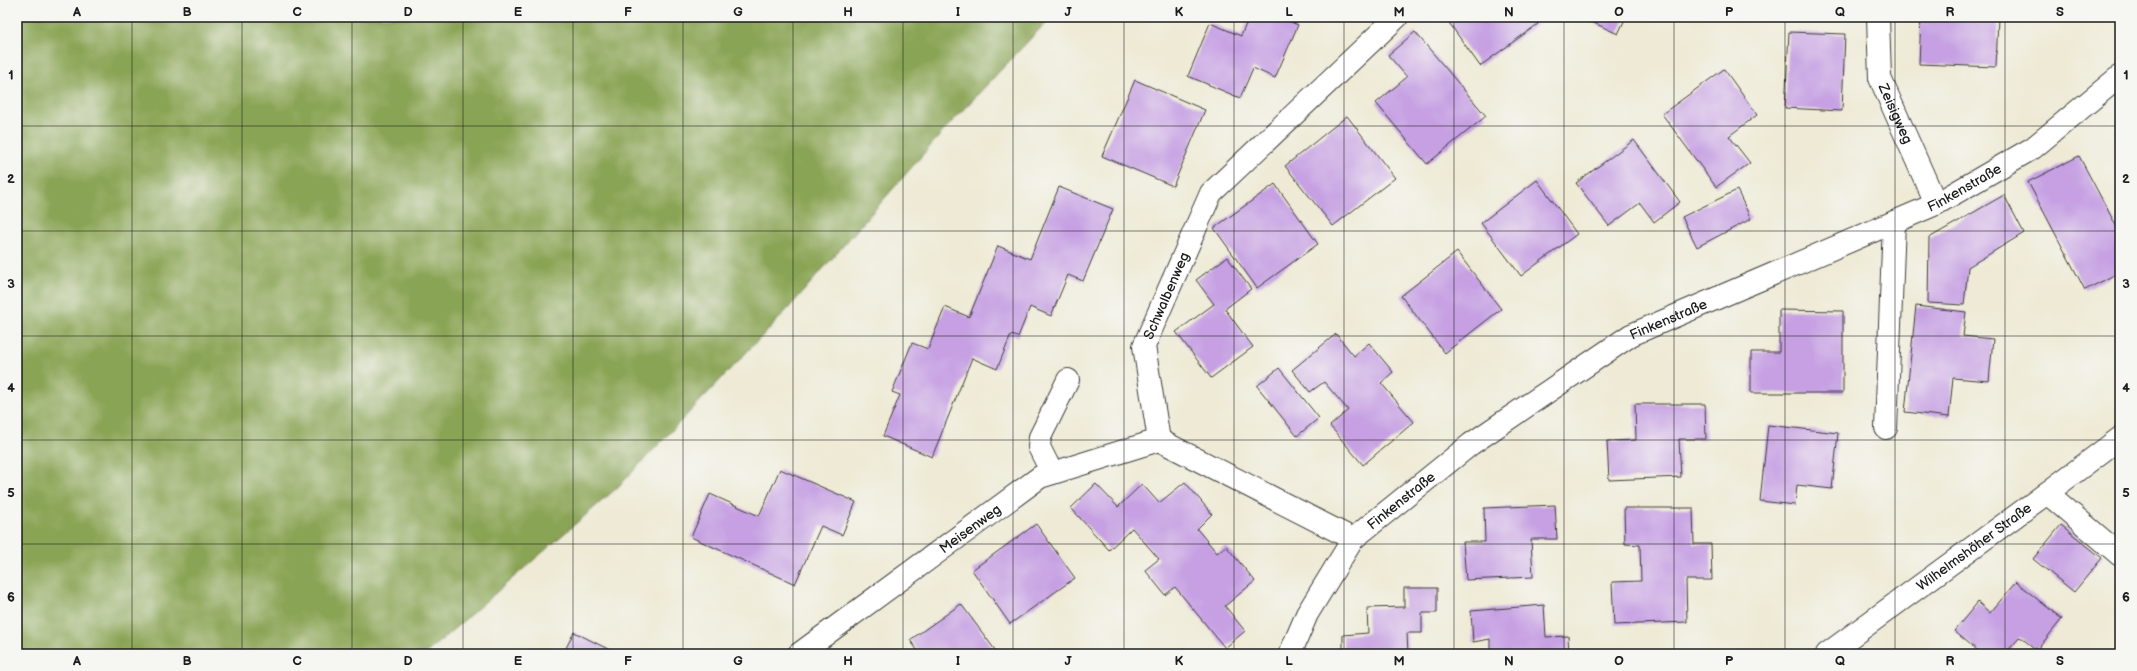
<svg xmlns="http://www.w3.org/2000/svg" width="2137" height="671" font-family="'Balsamiq Sans',sans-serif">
  <rect width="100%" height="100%" fill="#f6f6f2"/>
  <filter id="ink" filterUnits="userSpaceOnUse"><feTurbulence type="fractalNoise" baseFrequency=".025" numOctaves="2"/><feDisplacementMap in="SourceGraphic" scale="8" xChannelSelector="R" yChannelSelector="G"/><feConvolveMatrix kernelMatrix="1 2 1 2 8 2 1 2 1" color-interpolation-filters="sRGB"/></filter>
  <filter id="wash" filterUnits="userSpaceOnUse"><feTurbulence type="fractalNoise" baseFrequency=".012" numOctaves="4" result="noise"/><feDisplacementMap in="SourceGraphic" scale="16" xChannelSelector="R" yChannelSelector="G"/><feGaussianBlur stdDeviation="0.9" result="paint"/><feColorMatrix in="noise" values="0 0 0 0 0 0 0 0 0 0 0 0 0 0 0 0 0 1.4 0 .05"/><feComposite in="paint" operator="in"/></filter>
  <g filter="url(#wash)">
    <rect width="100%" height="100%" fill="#eeead5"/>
    <path fill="#8aa455" stroke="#536038" d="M17,17H1051L947,127L787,310L618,487L425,654H17Z"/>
    <g id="blocks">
      <path fill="#c6a0e3" d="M1249,17H1279L1298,25L1275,78L1253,68L1240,98L1188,76L1210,23L1241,36Z
        M1445,17H1533L1538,24L1480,66Z
        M1581,17H1626L1618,34Z
        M1921,17H1998L1996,67L1919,64Z
        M1415,32L1486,116L1427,164L1376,103L1407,77L1388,55Z
        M1789,32L1845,34L1842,111L1785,108Z
        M1724,69L1757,115L1729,136L1750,163L1716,187L1662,114Z
        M1135,80L1205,110L1173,186L1102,156Z
        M1347,116L1395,178L1333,226L1285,166Z
        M2120,129V142L2115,132Z
        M1634,140L1680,202L1654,222L1640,203L1609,226L1576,183Z
        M2079,156L2120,233V272L2085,290L2028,182Z
        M1537,180L1577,234L1521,276L1481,223Z
        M1275,184L1318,244L1257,288L1214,228Z
        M1059,187L1113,209L1083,281L1068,275L1051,316L1030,307L1018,337L1011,335L997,369L972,358L932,457L883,436L900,395L892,392L912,343L928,349L945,307L969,317L998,246L1030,259Z
        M1737,190L1751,219L1697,247L1682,217Z
        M2004,195L2024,233L1968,267L1964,305L1928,303L1929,238Z
        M1457,252L1501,309L1445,353L1401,296Z
        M1227,257L1251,289L1225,309L1253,347L1211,378L1176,332L1214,304L1196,280Z
        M1916,306L1966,312L1963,336L1993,339L1989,381L1953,378L1949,417L1905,412Z
        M1779,310L1843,311V393H1751V352H1779Z
        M1336,334L1354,356L1369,343L1393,372L1381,383L1414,422L1363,465L1330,426L1348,410L1324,382L1310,392L1292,370Z
        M1279,368L1319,418L1297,436L1257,386Z
        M1635,404H1705L1706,439H1679L1681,477L1609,480L1607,441L1636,440Z
        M1768,425L1838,433L1832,489L1797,485L1795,505L1760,501Z
        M780,469L856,502L842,535L821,526L795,584L691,537L710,494L759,516Z
        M1185,482L1212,514L1197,529L1217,553L1226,546L1255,581L1225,606L1245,631L1225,648L1175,587L1165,595L1145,570L1159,559L1132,528L1109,550L1071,508L1096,484L1118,507L1142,484L1159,503Z
        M1555,505L1557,539H1531L1533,577L1466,580L1463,542H1485L1484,508Z
        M1624,508H1693L1694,544H1711L1712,580H1686L1687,622L1614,625L1612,582L1641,581L1640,545L1625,544Z
        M1036,524L1075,578L1010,624L972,570Z
        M2061,525L2102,558L2074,592L2033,559Z
        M2016,582L2062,619L2037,650L2020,637L2005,654H1982L1954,631L1978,602L1990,613Z
        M1404,588H1437V613H1422V633H1407L1408,654H1343V635L1368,633L1367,608L1404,607Z
        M961,604L998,654H920L910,640Z
        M1544,605L1546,637L1568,636L1569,654H1490V639L1473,642L1471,611Z
        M574,632L618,654H563Z"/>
    </g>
  </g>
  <g filter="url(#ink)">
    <use href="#blocks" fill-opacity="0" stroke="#3c3b38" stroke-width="1"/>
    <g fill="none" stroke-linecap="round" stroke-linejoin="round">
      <g stroke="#3c3b38" stroke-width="24">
        <g id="minor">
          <path id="s1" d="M1878,17L1880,78L1936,204"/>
          <path d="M1886,428L1894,222"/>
          <path d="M1052,473L1039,447L1040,437L1068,380"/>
          <path d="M2047,493L2120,555"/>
          <path id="s2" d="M1353,539L1159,440L1144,346L1211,193L1397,17"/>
          <path id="s3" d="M799,654L1040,477L1159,440"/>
          <path id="s4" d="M1290,654L1307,614L1353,539L1471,444L1631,335L1936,204L2033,148L2120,76"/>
          <path id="s5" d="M1827,654L2047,493L2120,438"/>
        </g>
      </g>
      <use href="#minor" stroke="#fff" stroke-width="22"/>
    </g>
  </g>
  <path fill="none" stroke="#1c1c1c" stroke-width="1" stroke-opacity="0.55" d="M132,17V654M242,17V654M352,17V654M463,17V654M573,17V654M683,17V654M793,17V654M903,17V654M1013,17V654M1124,17V654M1234,17V654M1344,17V654M1454,17V654M1564,17V654M1674,17V654M1785,17V654M1895,17V654M2005,17V654M17,126H2120M17,231H2120M17,336H2120M17,440H2120M17,544H2120"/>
  <g text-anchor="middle" stroke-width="3" stroke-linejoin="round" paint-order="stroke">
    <g font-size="14" fill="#1c1c1c" stroke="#f6f6f2">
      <text dy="5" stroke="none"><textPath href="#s1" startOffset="100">Zeisigweg</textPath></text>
      <text dy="5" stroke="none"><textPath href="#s4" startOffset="841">Finkenstraße</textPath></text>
      <text dy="5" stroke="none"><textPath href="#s2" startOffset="368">Schwalbenweg</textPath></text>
      <text dy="5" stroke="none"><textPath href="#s4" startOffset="517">Finkenstraße</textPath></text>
      <text dy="5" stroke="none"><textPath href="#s4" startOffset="193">Finkenstraße</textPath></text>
      <text dy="5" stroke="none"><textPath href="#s3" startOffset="212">Meisenweg</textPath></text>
      <text dy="5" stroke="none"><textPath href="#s5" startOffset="182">Wilhelmshöher Straße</textPath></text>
    </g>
  </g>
  <rect width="2137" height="671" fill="none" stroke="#f6f6f2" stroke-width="44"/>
  <rect x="22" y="22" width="2093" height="627" fill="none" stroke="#1c1c1c" stroke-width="1.5"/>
  <g font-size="13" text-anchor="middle" font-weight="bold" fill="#1c1c1c">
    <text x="77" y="16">A</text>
    <text x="187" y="16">B</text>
    <text x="297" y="16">C</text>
    <text x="408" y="16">D</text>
    <text x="518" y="16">E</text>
    <text x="628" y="16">F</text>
    <text x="738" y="16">G</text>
    <text x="848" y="16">H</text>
    <text x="958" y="16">I</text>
    <text x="1068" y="16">J</text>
    <text x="1179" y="16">K</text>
    <text x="1289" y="16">L</text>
    <text x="1399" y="16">M</text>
    <text x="1509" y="16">N</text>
    <text x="1619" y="16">O</text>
    <text x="1729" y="16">P</text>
    <text x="1840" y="16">Q</text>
    <text x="1950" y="16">R</text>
    <text x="2060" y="16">S</text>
    <text x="11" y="79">1</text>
    <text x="2126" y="79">1</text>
    <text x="11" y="183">2</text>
    <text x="2126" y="183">2</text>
    <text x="11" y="288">3</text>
    <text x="2126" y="288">3</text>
    <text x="11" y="392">4</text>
    <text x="2126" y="392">4</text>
    <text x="11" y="497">5</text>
    <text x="2126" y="497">5</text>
    <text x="11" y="601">6</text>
    <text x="2126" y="601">6</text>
    <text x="77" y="665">A</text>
    <text x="187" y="665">B</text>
    <text x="297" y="665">C</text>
    <text x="408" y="665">D</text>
    <text x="518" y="665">E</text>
    <text x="628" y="665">F</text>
    <text x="738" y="665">G</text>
    <text x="848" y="665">H</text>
    <text x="958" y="665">I</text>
    <text x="1068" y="665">J</text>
    <text x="1179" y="665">K</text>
    <text x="1289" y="665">L</text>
    <text x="1399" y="665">M</text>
    <text x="1509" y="665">N</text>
    <text x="1619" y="665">O</text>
    <text x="1729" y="665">P</text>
    <text x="1840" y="665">Q</text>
    <text x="1950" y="665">R</text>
    <text x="2060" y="665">S</text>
  </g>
</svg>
